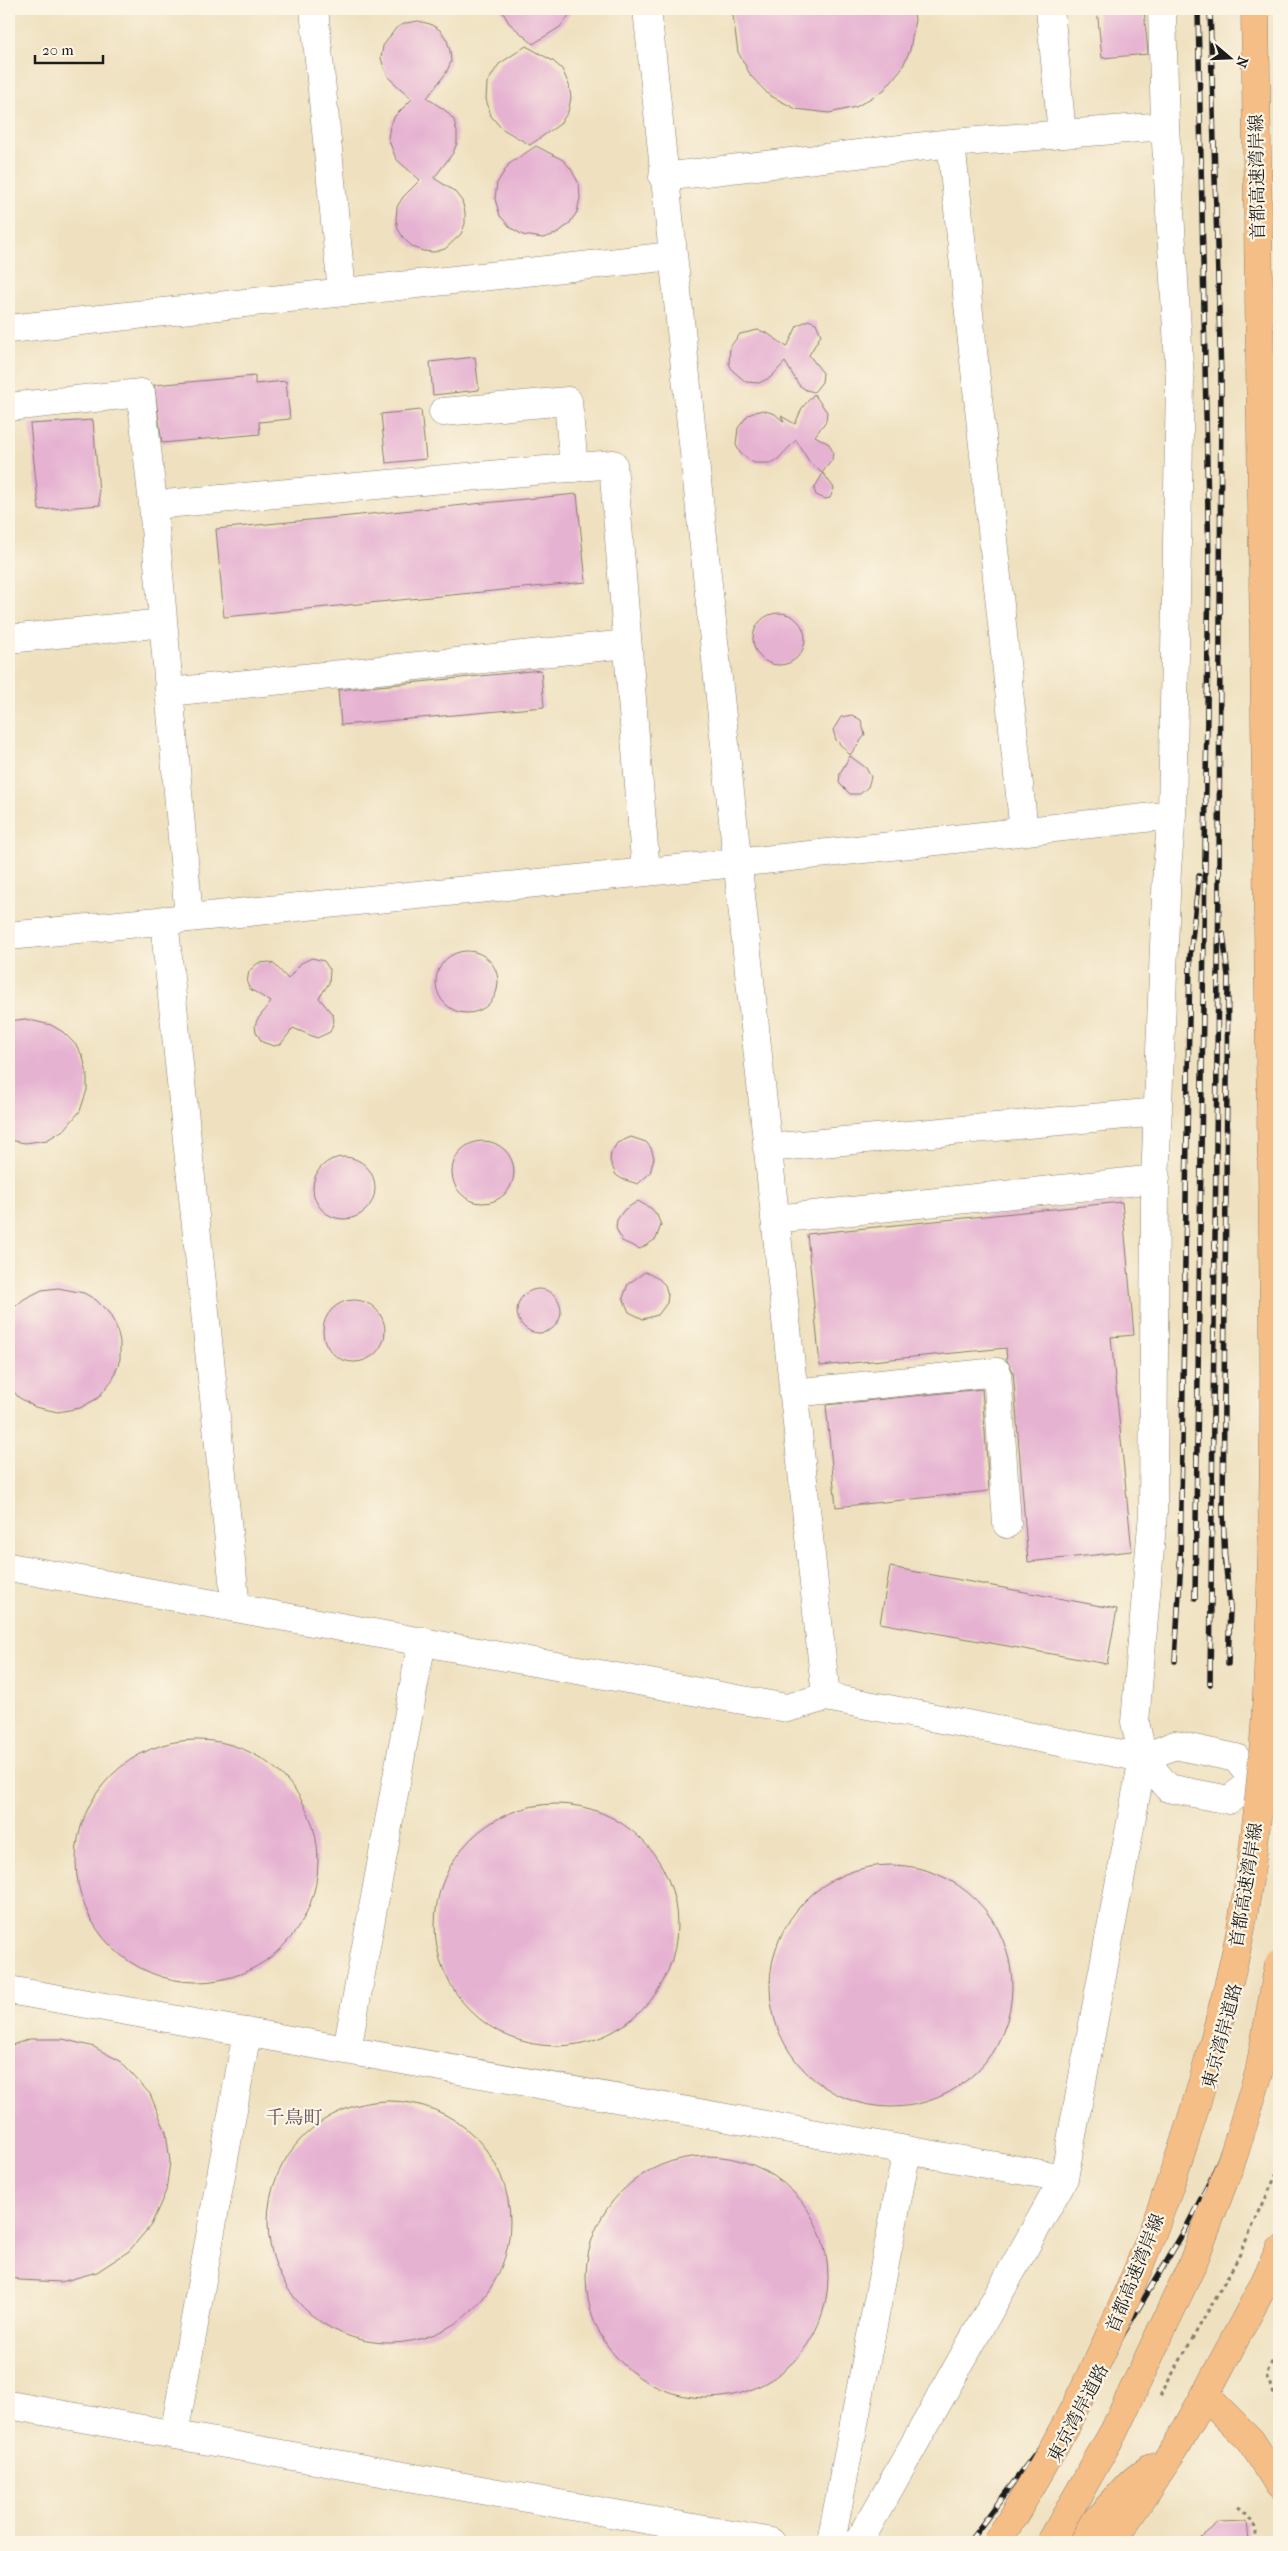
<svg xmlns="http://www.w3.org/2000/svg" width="1288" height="2551" font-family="'IM FELL French Canon','Noto Serif JP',serif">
  <rect width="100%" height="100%" fill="#fcf5e5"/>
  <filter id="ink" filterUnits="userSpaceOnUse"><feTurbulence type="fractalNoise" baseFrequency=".02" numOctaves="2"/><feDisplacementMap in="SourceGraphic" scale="10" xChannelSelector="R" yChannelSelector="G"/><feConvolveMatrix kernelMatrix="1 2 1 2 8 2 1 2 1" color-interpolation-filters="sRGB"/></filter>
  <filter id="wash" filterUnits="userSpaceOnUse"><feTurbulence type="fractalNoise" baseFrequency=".0096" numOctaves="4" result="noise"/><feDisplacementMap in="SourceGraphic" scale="20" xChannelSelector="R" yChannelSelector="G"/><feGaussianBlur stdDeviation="1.12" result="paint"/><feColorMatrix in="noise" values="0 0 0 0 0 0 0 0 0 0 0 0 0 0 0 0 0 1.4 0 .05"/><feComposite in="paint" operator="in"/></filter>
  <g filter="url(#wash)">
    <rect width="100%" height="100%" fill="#efe1c0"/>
    <g id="blocks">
      <path fill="#e6b2d2" d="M501,9H574L560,27L533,44L509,23Z
        M732,9H913L915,19L910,50L902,68L884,90L856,107L829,113L796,109L769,95L751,76L738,52Z
        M1097,9H1144L1148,54L1102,58Z
        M418,21L430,24L440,30L447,40L450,51L451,62L446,73L427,98L446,111L454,120L457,132V143L453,153L434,178L454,191L462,201L465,212V224L461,234L445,249L434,252L423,251L413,247L404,239L398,229L396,219L397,207L403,197L420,180L396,159L388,138L390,126L395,116L412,99L389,78L384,68L381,58L383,46L396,28L406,23Z
        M526,46L553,61L562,69L569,85L571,98L568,112L560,124L530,145L501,128L491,116L486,99L487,83L499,64Z
        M536,146L563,160L571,169L579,184L580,198L577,212L569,224L556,234L543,238L523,235L511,228L500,216L495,199L497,183L509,164Z
        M808,320L816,323L821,335L809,355L823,373L822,382L814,392L806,390L799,385L785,362L771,377L759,383L746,382L733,371L729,364L730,347L740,334L758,330L767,333L787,347L797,326Z
        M475,357L479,390L433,395L430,362Z
        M255,376V384L286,381L290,419L259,422L260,434L162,443L154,385Z
        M814,394L827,412L826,421L815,436L829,444L833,452L832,460L822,473L810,463L796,440L778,459L771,463H754L740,453L736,445L738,428L748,415L762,410L775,414L784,422L781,416L795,424L802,408Z
        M421,410L426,459L386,463L381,414Z
        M93,420L100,505L39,510L30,424Z
        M823,473L834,488L830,498L825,499L816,495L814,489Z
        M577,494L586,582L224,617L216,529Z
        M753 639a26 26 0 1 1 52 0a26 26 0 1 1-52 0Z
        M541,670L544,707L341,725L338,690Z
        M852,715L861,720L865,735L850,755L836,740L833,730L841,717Z
        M850,756L866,768L871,777L868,787L860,794H850L839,783L840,773Z
        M436 982a31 31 0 1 1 62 0a31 31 0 1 1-62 0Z
        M312,958L324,961L330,970L329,983L319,998L333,1015L334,1021L330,1032L317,1038L293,1028L281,1044L274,1046L262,1042L256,1032L255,1026L257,1020L271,1002L250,989L247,983L249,971L258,963L270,962L275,965L288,979L301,963Z
        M25,1019L51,1025L63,1032L76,1045L83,1057L87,1074V1090L80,1111L65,1129L47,1140L25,1143L9,1140V1021Z
        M631,1137L646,1142L651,1148L654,1158L650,1173L638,1184L622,1179L616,1175L610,1161L611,1153L617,1143Z
        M452 1172a31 31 0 1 1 62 0a31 31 0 1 1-62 0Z
        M313 1188a31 31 0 1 1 62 0a31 31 0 1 1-62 0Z
        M638,1201L652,1209L657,1215L661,1225L656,1239L640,1249L622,1241L616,1228L617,1220L624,1210Z
        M1122,1202L1134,1335L1111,1337L1132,1551L1028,1562L1013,1371L1007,1361L1006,1348L820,1366L807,1234Z
        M645,1272L659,1279L665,1285L668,1295L667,1303L658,1315L643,1319L629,1312L623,1298L628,1284Z
        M58,1288L84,1293L96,1300L109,1313L116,1326L120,1342V1359L113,1379L98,1398L80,1408L58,1412L35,1407L18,1397L9,1385V1312L24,1299L42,1290Z
        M517 1311a22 22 0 1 1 44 0a22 22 0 1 1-44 0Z
        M323 1331a31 31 0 1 1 62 0a31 31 0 1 1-62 0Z
        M982,1389L989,1491L836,1507L826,1405Z
        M890,1567L1117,1609L1107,1664L880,1623Z
        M76 1861a121 121 0 1 1 242 0a121 121 0 1 1-242 0Z
        M435 1925a121 121 0 1 1 242 0a121 121 0 1 1-242 0Z
        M770 1986a121 121 0 1 1 242 0a121 121 0 1 1-242 0Z
        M30,2039H63L94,2047L120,2061L150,2094L166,2132L170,2162L166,2191L151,2225L129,2251L97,2272L61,2282L19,2280L9,2275V2046Z
        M268 2222a121 121 0 1 1 242 0a121 121 0 1 1-242 0Z
        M586 2277a121 121 0 1 1 242 0a121 121 0 1 1-242 0Z
        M1247,2521L1249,2542H1195L1219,2522Z"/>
    </g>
  </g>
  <g filter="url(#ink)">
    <use href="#blocks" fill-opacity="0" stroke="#867e6e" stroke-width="1"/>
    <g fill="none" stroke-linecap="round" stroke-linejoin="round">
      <g stroke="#867e6e" stroke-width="29">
        <path id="minor" d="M314,9L342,292
          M647,9L826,1697L1143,1758L1175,1745L1236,1758L1254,1781L1279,1785
          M1050,9L1062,134
          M951,143L1024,832
          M663,177L951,143L1165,126
          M9,329L672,256
          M9,407L141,393L153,505
          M443,412L568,401L574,468
          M9,639L163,623
          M169,692L627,644
          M189,918L153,505L613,464L646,872
          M164,920L236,1608
          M9,936L736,863L1172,815L1180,381L1165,126L1162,9
          M767,1148L1158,1112
          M775,1219L1156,1179
          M793,1393L997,1372L1007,1524
          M9,1567L787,1708L826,1697
          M1143,1758L1168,1788L1229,1800L1254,1781
          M9,1990L1064,2178
          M347,2050L422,1641
          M9,2405L771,2542
          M174,2435L247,2032
          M831,2542L907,2150
          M857,2542L863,2535L1064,2178L1143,1758L1135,1722L1153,1513L1155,1183L1167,868L1172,815"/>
      </g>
      <g stroke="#867e6e" stroke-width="29">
        <path id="major" d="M1279,2251L1261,2290L1205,2395L1251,2441L1279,2485"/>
      </g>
      <g stroke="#867e6e" stroke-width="29">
        <path id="highway" d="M1076,2542L1132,2482L1151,2467
          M1112,2542L1176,2447L1205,2395"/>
      </g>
      <path stroke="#867e6e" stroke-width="3" stroke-dasharray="4 4" stroke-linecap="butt" d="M1279,2347L1266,2375L1279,2406
        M1160,2396L1238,2258L1279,2169
        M1238,2507C1254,2516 1255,2525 1257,2542"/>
      <use href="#minor" stroke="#fff" stroke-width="28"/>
      <use href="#major" stroke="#f6be87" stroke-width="28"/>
      <use href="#highway" stroke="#f6be87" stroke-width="28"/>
      <g stroke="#1c1c1c" stroke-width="5.5">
        <path id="rail" d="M1210,9L1221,377L1219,883L1210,1684
          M1223,933L1228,976L1223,1510L1225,1565
          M1225,1558L1230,1608L1228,1664
          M1180,1566L1190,957L1199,876
          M1195,1598L1209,563L1198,9
          M1175,1661L1181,1559
          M969,2542L1116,2346L1186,2228L1212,2177L1264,2052L1279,2009"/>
      </g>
      <use href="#rail" stroke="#fcf5e5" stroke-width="4" stroke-dasharray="11" stroke-linecap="butt"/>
      <g stroke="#867e6e" stroke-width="29" stroke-linecap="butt">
        <path id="highway-bridge" d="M997,2542C1093,2393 1163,2227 1210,2056C1222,2010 1235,1964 1243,1917C1264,1798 1269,1676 1272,1555C1277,1369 1272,1182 1269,996C1264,667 1259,338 1255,9
          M1051,2542L1114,2431L1192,2265L1234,2154L1259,2073L1279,1964"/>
      </g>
      <use href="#highway-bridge" stroke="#f6be87" stroke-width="28"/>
    </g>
  </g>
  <g text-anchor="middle" stroke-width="4.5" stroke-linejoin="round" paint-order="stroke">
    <g font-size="18" fill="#1c1c1c" stroke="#fcf5e5">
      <text transform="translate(1257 177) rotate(-91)" y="6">首都高速湾岸線</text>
      <text transform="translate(1246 1885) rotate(-81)" y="6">首都高速湾岸線</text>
      <text transform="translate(1222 2036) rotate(-75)" y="6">東京湾岸道路</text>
      <text transform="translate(1135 2273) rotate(-68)" y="6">首都高速湾岸線</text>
      <text transform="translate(1078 2413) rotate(-62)" y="6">東京湾岸道路</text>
    </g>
    <g font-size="19" fill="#63505c" stroke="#fcf5e5">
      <text x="294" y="2124">千鳥町</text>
    </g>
  </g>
  <rect width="1288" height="2551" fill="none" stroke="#fcf5e5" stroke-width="30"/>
  <g transform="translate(1230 58) rotate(109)" stroke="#fcf5e5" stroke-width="4" paint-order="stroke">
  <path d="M0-4L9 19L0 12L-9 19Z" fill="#1c1c1c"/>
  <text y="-8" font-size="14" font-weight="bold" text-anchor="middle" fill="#1c1c1c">N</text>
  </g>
  <path d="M35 55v8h68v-8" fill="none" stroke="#1c1c1c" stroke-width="2.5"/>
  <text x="42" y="55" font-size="15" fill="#1c1c1c" stroke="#fcf5e5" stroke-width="4" paint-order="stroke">20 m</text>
</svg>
